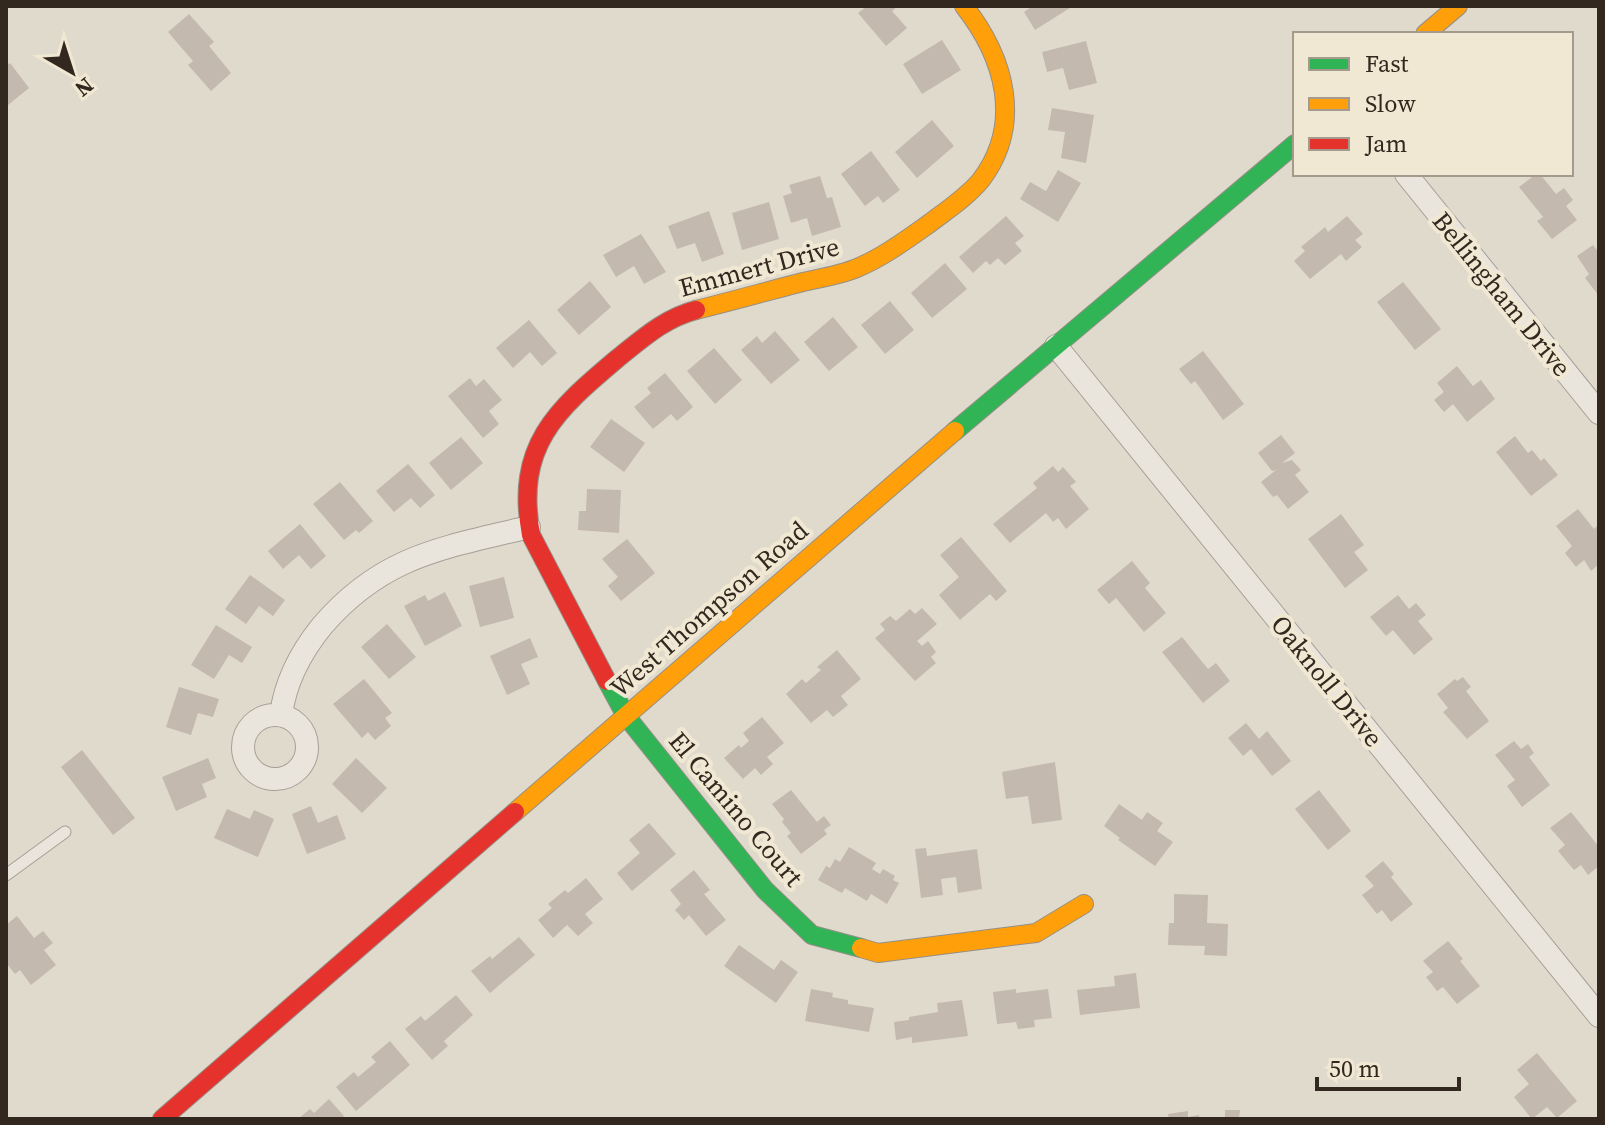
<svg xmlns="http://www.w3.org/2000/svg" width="1605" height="1125" font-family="'Source Serif 4',serif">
  <rect width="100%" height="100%" fill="#e0dacd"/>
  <path fill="#c3b9ae" d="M867,6H898L892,11L907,28L886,46L858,13Z
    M1033,6H1073L1035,30L1024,12Z
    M189,14L214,42L209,46L231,73L211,91L188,65L193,61L168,32Z
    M942,40L961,70L922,94L903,64Z
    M1086,41L1097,83L1069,90L1063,68L1047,72L1042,52Z
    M10,63L29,88L8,105L6,66Z
    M1052,108L1094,115L1086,163L1061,158L1065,132L1048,130Z
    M932,120L954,146L917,178L895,152Z
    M871,151L900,190L883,203L878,196L865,206L841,174Z
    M1058,170L1081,183L1058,222L1020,199L1030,182L1046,191Z
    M1536,174H1540L1556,194L1564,188L1573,200L1566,206L1577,220L1552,239L1537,221L1543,217L1519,187Z
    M820,176L827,198L832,197L841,227L812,236L807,218L791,223L783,196L792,193L789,185Z
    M769,202L779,239L742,250L732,213Z
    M709,211L724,254L702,262L695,243L677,249L668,226Z
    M1006,216L1024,236L1015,243L1022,251L1005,265L998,258L990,265L986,261L973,273L959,257Z
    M1347,216L1363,234L1355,240L1362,247L1346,261L1341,254L1310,279L1294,261L1305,251L1301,247L1325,227L1328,232Z
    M641,234L666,272L644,284L634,266L616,277L603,255Z
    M1593,245L1599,253V296L1585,278L1589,274L1577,256Z
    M945,263L967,289L932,318L911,293Z
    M590,281L611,307L579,335L557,310Z
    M1403,282L1441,329L1415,350L1377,302Z
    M890,301L914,330L885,354L861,325Z
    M833,317L858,347L829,371L804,342Z
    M529,320L557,353L542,366L530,352L513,368L496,348Z
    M775,331L800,360L771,384L741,350L757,336L762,343Z
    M714,348L742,380L715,404L687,371Z
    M1203,351L1244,404L1223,420L1195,381L1191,384L1179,369Z
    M1457,366L1473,386L1481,380L1495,399L1467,422L1453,404L1444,412L1434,400L1444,392L1437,383Z
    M665,373L693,407L677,421L671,414L653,429L634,407L651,393L647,388Z
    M470,378L476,386L484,379L502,400L489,411L499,424L483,438L448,396Z
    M611,419L645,443L624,472L590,447Z
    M1281,435L1295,453L1282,463L1292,460L1301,470L1295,475L1309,492L1288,509L1277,495L1273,497L1261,482L1276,470L1272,471L1258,453Z
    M1515,436L1528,453L1532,450L1541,461L1544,458L1558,475L1531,496L1496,452Z
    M461,437L483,463L451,490L429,463Z
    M408,464L435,495L420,508L411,498L394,512L376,491Z
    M1053,466L1058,472L1063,467L1076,482L1070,486L1089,509L1066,529L1058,518L1053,522L1046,513L1010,543L993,524L1037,488L1033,483Z
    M340,482L373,521L359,533L356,530L344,540L313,504Z
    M587,489L621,490L619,533L578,530L579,511H586Z
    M1578,509L1594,529L1599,524V564L1591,571L1584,560L1576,567L1565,553L1572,546L1556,526Z
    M1341,514L1364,545L1354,552L1368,570L1345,588L1308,539Z
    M300,524L326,556L311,569L299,555L283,569L268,551Z
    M961,537L1007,591L996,601L990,594L960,620L939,595L959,577L940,555Z
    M627,539L655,573L621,601L608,586L618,577L602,559Z
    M1132,561L1150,583L1145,588L1166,613L1144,632L1116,598L1109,604L1097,590Z
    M250,575L285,600L273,616L259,606L246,624L225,609Z
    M504,577L514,618L480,627L469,586Z
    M445,592L462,626L425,646L404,606L425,595L428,601Z
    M1398,595L1409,609L1416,603L1426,615L1418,621L1433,639L1414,655L1393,630L1386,636L1370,617Z
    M922,608L937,624L917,641L922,646L928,641L936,652L931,657L936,663L915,681L875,638L885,630L880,624L890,616L896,621L910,609L915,614Z
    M387,624L416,657L389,679L361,647Z
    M216,625L252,647L242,663L229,655L214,679L191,665Z
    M1182,637L1208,669L1216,663L1230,681L1203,703L1162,652Z
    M530,638L538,657L521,664L530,684L507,695L490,656Z
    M837,650L861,679L841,696L848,705L833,717L827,710L811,723L786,694L802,679L806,683L821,670L817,667Z
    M1463,677L1471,687L1466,691L1489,721L1467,739L1443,712L1448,708L1437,694L1455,679L1457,681Z
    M364,679L392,713L385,718L391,726L375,740L368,732L362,738L333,704Z
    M179,687L219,699L213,717L198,713L191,735L166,727Z
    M762,717L784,743L767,757L773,764L761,775L755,768L743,779L724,758L739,745L741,748L749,741L743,733Z
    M1246,723L1259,739L1267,731L1291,761L1272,776L1251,749L1243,756L1228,738Z
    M1514,741L1521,749L1528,744L1534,753L1529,757L1550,785L1522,807L1507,786L1515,780L1495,755Z
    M82,750L135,818L113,835L61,767Z
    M208,758L216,778L202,784L207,797L176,811L162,777Z
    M356,758L387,788L362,813L332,784Z
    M1055,762L1062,820L1032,824L1028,796L1006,799L1002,772Z
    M791,790L817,822L824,816L831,825L824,830L827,834L801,854L787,836L791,833L782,822L784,819L772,804Z
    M1319,790L1351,831L1328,850L1295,809Z
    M1119,804L1142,820L1147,812L1163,823L1157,831L1173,842L1155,866L1118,840L1120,838L1104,826Z
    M311,806L318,823L337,815L346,839L307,854L292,814Z
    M227,809L250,819L254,810L274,819L258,857L214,838Z
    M1571,812L1599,847V866L1588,875L1581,865L1574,870L1558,851L1565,845L1550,828Z
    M649,823L676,854L632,891L617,873L640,853L629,840Z
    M849,847L876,863L872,869L880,874L883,869L895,876L893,880L899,883L887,904L871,894L867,901L845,888L842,893L818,880L826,866L830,868L835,859L840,862Z
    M926,848L927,856L977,849L982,889L958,893L956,877L941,879L943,895L921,898L915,849Z
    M1383,861L1394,874L1391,877L1413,904L1391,922L1382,910L1377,914L1362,895L1374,886L1365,876Z
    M694,870L710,890L704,894L726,920L706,936L689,915L684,920L675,910L681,904L670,890Z
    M586,878L603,899L585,914L593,923L578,936L567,925L553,938L538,920L552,908L548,904L565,890L568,893Z
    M1174,894L1208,895L1207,923L1228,924L1227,956L1204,955L1205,946L1168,945L1169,923H1174Z
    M17,916L34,938L43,931L53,943L44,950L56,965L31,985L20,970L15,974L6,963V925Z
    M519,937L535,955L490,993L471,971L490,956L492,959Z
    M1448,941L1463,959L1460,961L1480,986L1457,1004L1443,987L1437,991L1426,977L1433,972L1423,961Z
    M739,945L774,970L781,960L798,972L776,1003L724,966Z
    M1136,973L1140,1008L1080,1015L1077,990L1115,986L1114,976Z
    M811,989L833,993L832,997L848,1000V1004L874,1008L869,1032L805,1021Z
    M1016,989V993L1048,989L1052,1018L1034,1020L1035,1027L1018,1029L1016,1022L997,1024L993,992Z
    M456,995L473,1015L444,1041L448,1046L432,1060L405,1029L421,1016L425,1021Z
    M962,1000L968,1036L912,1043V1037L896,1040L894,1022L909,1020V1017L938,1012L937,1003Z
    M390,1041L410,1065L356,1111L336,1087L354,1072L358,1077L376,1062L371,1057Z
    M1537,1053L1577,1101L1557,1118L1547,1107L1532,1119L1514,1097L1529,1084L1517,1070Z
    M329,1099L344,1116L341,1119H298L310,1109L314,1113Z
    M1225,1110H1240L1239,1119H1225Z
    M1188,1111V1117L1199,1115L1200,1119H1169L1168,1114Z"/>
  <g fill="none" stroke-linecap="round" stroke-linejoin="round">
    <g stroke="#a59f96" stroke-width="13">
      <path id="lane" d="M6,875L65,832"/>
    </g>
    <g stroke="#a59f96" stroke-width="24">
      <path id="street" d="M1406,174L1599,413
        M1056,346L1599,1016
        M281,715C285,683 301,652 322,626C383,555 443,548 529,527
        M243 747a32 32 0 1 1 64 0a32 32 0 1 1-64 0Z"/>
    </g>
    <g stroke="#958f86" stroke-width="20">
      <path id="fast" d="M955,431L1295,144
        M607,681L626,716L765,890L812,935L861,948"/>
    </g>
    <g stroke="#958f86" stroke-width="20">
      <path id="slow" d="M1425,34L1458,6
        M696,310C732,301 768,291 803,282C821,278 840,275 857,268C883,257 906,240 930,223C947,210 967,197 981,180C1024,123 1004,57 964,6
        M515,812L955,431
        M861,948L878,953L1036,933L1084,904"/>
    </g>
    <g stroke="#958f86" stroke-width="20">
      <path id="jam" d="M607,681L531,535C515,446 555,411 618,358C643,338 665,318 696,310
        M162,1119L515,812"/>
    </g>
    <use href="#lane" stroke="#e9e5dd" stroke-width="11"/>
    <use href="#street" stroke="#e9e5dd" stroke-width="22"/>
    <use href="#fast" stroke="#30b455" stroke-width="18"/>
    <use href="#slow" stroke="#ff9f0a" stroke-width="18"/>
    <use href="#jam" stroke="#e5322d" stroke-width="18"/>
  </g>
  <g text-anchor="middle" stroke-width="8" stroke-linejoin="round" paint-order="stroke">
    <g font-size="26" fill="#33281f" stroke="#f1e8d4">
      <text transform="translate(759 267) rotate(-15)" y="9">Emmert Drive</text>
      <text transform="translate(1502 294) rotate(51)" y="9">Bellingham Drive</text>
      <text transform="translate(709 609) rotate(-41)" y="9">West Thompson Road</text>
      <text transform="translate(1327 681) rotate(51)" y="9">Oaknoll Drive</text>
      <text transform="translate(736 809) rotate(50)" y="9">El Camino Court</text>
    </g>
  </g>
  <rect width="1605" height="1125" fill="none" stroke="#33281f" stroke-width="16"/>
  <rect x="1293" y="32" width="280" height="144" fill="#f1e8d4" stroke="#a59b8c" stroke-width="2"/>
  <rect x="1309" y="58" width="40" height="12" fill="#30b455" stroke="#a59b8c" stroke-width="2"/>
  <text x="1365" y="72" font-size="24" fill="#33281f">Fast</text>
  <rect x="1309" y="98" width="40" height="12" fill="#ff9f0a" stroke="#a59b8c" stroke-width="2"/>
  <text x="1365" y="112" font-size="24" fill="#33281f">Slow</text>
  <rect x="1309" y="138" width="40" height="12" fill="#e5322d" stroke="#a59b8c" stroke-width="2"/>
  <text x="1365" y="152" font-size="24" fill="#33281f">Jam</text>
  <g transform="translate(72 72) rotate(141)" stroke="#f1e8d4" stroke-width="6" paint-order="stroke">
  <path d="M0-6L14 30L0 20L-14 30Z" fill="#33281f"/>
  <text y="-12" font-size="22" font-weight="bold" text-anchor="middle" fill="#33281f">N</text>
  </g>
  <path d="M1317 1077v12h142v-12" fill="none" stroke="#33281f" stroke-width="4"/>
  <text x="1329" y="1077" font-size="24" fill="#33281f" stroke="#f1e8d4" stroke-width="6" paint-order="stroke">50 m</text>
</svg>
